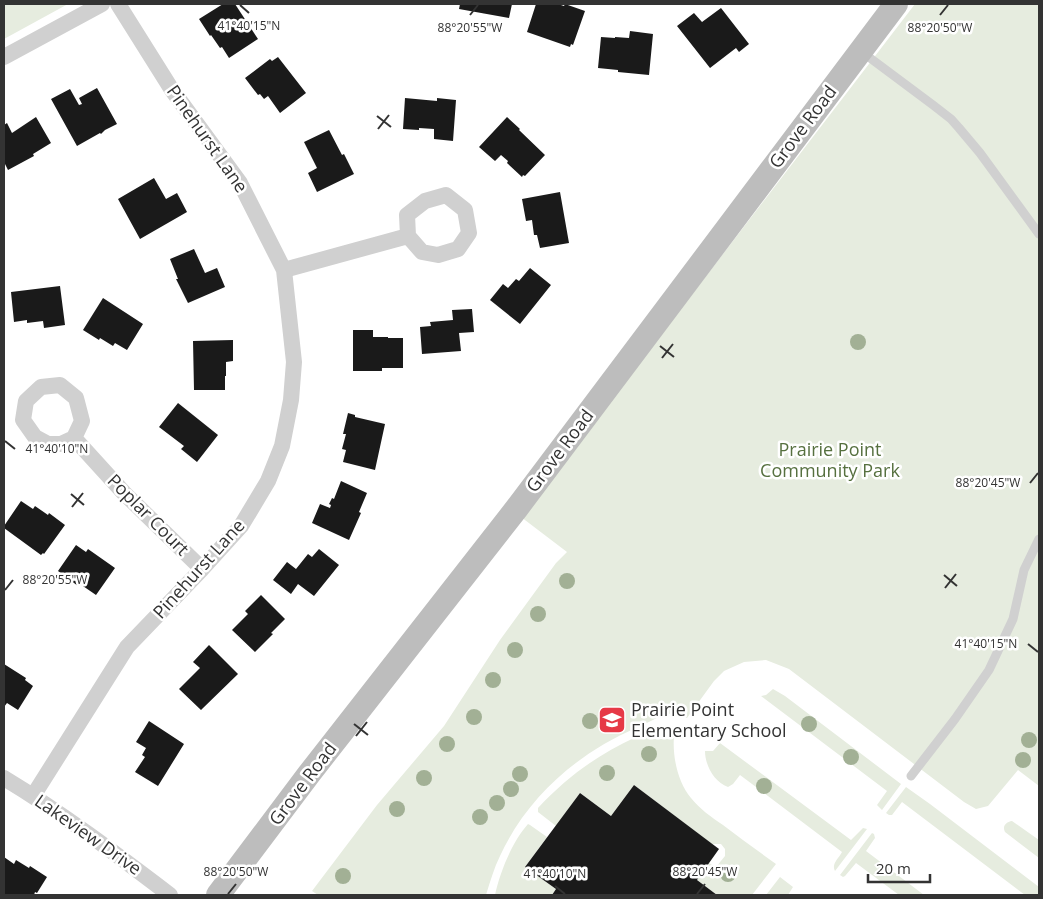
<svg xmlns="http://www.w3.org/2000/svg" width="1043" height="899" font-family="'Open Sans',sans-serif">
  <rect width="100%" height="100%" fill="#fff"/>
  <path fill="#e6ecdf" d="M4,4H68L4,39Z
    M915,4H1039V786L1018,770L988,806L976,809L964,802L789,669L766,660L744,662L724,671L714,681L687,718C681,716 674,713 668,714C661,715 644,725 636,728C578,753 527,797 500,856C494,868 490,882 486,895H318L312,891L377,805L444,726L500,640L556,563L567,552L521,517Z
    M773,689L785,696L901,784L882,810L877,805L887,791L761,696L766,695Z
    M669,725L675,728C671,750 676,780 691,798C700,809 711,817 723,825C740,838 758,851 776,864L752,895H717L697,880L709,863L716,867L725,856V849L721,844H712L634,785L611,816L580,793L556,826L538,812V808C567,777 597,755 636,737C646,732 657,726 669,725Z
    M720,743L851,840L863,828L867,829L835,871C831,864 839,858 842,852L740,775L733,784L728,787C714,782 705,765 705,751H713Z
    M906,787L930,804L1039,887V895H1025L902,802L892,815H889L886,813Z
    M1012,821L1039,840V858L1005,832C1002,826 1006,822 1012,821Z
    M528,824L530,825L547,837L525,867L556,889L552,895H495C500,872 512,842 528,824Z
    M872,833L874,834L875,838L866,851L924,895H899L856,863L845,876L843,877L840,875Z
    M780,877L793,887L788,895H766Z"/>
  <path fill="#1a1a1a" d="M223,4H235L258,39L229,58L222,47L220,48L211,35L210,36L199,19Z
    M460,4H512L509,18L459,9Z
    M536,4H558L564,6L565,4L585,11L573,45L571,44L570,47L527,32Z
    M721,8L749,44L739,52L736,48L710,68L677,26L694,13L702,22Z
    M630,31L653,34L649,75L618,72V70L598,68L601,37L615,38V37L629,38Z
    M278,57L306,93L280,113L268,96L264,99L260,94L258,95L245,78L270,59L272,61Z
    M97,88L117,124L105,130L101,134L100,133L77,146L51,99L70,89L79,105L82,104L79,98Z
    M405,98L437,101V98L456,100L453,141L434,139V129L419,128V130L403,129Z
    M36,117L51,143L33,154L34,156L8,170L4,162V125L7,123L12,133Z
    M507,117L520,129L519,130L545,155L525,176L523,175L522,177L507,163L508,161L501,155L495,161L479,147Z
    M329,130L342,155L344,154L354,174L317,192L308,173L317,168L304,142Z
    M154,178L166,199L177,193L187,212L140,239L118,199Z
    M560,192L569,243L540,248L537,235H534L532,220L526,221L522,199Z
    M194,249L205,273L217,268L225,287L188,303L176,279H178L170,259Z
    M530,268L551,285L520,324L490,300L503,284L508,288L516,279L519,281Z
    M60,286L65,325L44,328L43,321L27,323V320L14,322L11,292Z
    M103,298L143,324L127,350L115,343L113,346L100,338L99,340L83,330Z
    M472,309L474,332L459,333L461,351L422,354L420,327L431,326L430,322L453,320L452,310Z
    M353,330H373V337H388V338H403V368H382V371H353Z
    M233,340V361L226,362V376H225V390H194L193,341Z
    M178,403L218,435L197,462L181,449L184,446L159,427Z
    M348,413L355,415V417L385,424L375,470L343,462L346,450L342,449L346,434H343Z
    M341,481L367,493L359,512L361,513L349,540L312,523L320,504L330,508L331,505L329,504L332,498L334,499Z
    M21,501L33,509L35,506L48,515L49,513L65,525L44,554L43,553L41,555L4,528V526Z
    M76,545L86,552L88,549L115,568L96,595L80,584L78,586L58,571Z
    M319,549L339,565L314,596L298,584L291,594L273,580L287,562L296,569L308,554L312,557Z
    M261,595L285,619L271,633L273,634L255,652L232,630L248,614L245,611Z
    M209,645L238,674L201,710L179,689L200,668L193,662Z
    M4,664L26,678L25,680L33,686L18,710L7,703L4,707Z
    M149,721L184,744L158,786L135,772L145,757L142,755L146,748L136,742Z
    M634,785L719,849L697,880L717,895H552L556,889L525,867L580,793L611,816Z
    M4,857L14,864L16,860L29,868L30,866L47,877L37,893L35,892L34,895H4Z"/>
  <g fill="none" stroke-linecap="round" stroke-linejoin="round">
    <path stroke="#d0d0d0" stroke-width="9" d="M862,52L933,105L951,119L959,128L980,153L1039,234
      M911,776L955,719L989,670L1013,619L1024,570L1039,539"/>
    <path stroke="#d0d0d0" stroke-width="16" d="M4,57L102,4
      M446,195L465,210L469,233L458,249L438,255L422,252L408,236L407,215L425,201Z
      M284,270L408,236
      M60,385L76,398L82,421L74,438L61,444H48L35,437L23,420L26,401L41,387Z
      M74,438L124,493L202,569
      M4,778C62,813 116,854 170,895
      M33,796L127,647L202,569L241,526L268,481L282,446L291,400L294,362L284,270L240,183L172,90L118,4"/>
    <path stroke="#bdbdbd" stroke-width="24" d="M218,895L309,774L517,508L896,4"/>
  </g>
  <g fill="#a2b095">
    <circle cx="858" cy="342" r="8"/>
    <circle cx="567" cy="581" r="8"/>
    <circle cx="538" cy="614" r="8"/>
    <circle cx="515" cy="650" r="8"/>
    <circle cx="493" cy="680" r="8"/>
    <circle cx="474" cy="717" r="8"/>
    <circle cx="590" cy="721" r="8"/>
    <circle cx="809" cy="724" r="8"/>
    <circle cx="1029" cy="740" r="8"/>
    <circle cx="447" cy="744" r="8"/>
    <circle cx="649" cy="754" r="8"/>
    <circle cx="851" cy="757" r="8"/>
    <circle cx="1023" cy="760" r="8"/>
    <circle cx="607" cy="773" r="8"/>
    <circle cx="520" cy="774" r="8"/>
    <circle cx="424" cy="778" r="8"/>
    <circle cx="764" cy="786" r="8"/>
    <circle cx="511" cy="789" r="8"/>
    <circle cx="497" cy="803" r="8"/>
    <circle cx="397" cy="809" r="8"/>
    <circle cx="480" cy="817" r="8"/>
    <circle cx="728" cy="874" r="8"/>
    <circle cx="343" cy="876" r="8"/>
  </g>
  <path fill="none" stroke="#333" stroke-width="2" d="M240,5L249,13M470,15L478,5M940,15L948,5M377,116L391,127M378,129L389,115M660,346L674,357M662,358L673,344M5,441L15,449M1030,483L1038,473M71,494L84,505M72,507L83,493M944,575L957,586M945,588L956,574M5,590L13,580M1028,644L1038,652M354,724L368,735M356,736L367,722M555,886L565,894M228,894L236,884M697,894L705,884"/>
  <defs>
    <g id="school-square" transform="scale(1.4375)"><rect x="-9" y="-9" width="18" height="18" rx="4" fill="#e63946" stroke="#fff"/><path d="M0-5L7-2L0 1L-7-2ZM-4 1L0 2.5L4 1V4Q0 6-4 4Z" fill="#fff"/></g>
  </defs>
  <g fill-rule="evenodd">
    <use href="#school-square" x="612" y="720"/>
  </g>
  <g text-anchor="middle" stroke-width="5" stroke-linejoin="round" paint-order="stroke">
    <g font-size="18" fill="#333" stroke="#fff">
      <text transform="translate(803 127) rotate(-53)" y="6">Grove Road</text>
      <text transform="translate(207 139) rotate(55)" y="6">Pinehurst Lane</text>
      <text transform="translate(560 451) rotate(-53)" y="6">Grove Road</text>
      <text transform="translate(148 515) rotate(45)" y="6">Poplar Court</text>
      <text transform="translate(199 569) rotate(-48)" y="6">Pinehurst Lane</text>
      <text transform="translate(303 784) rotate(-53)" y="6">Grove Road</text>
      <text transform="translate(88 835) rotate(35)" y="6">Lakeview Drive</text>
    </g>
    <g font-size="18" fill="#56703f" stroke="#fff">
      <text x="830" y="456">Prairie Point<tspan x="830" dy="21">Community Park</tspan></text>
    </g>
    <g font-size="18" fill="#333" stroke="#fff" text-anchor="start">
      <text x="631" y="716">Prairie Point<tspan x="631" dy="21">Elementary School</tspan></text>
    </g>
  </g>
  <g font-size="12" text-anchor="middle" fill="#333" stroke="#fff" stroke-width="5" stroke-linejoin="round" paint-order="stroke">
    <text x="249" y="30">41°40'15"N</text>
    <text x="470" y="32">88°20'55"W</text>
    <text x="940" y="32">88°20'50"W</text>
    <text x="57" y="453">41°40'10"N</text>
    <text x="988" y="487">88°20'45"W</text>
    <text x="55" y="584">88°20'55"W</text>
    <text x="986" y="648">41°40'15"N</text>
    <text x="236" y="876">88°20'50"W</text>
    <text x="705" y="876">88°20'45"W</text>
    <text x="555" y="878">41°40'10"N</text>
  </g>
  <rect width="1043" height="899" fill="none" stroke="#333333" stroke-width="10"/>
  <path d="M868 874v8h62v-8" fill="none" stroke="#333333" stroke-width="2.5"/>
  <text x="876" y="874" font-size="15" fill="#333333" stroke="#ffffff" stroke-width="4" paint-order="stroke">20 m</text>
</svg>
